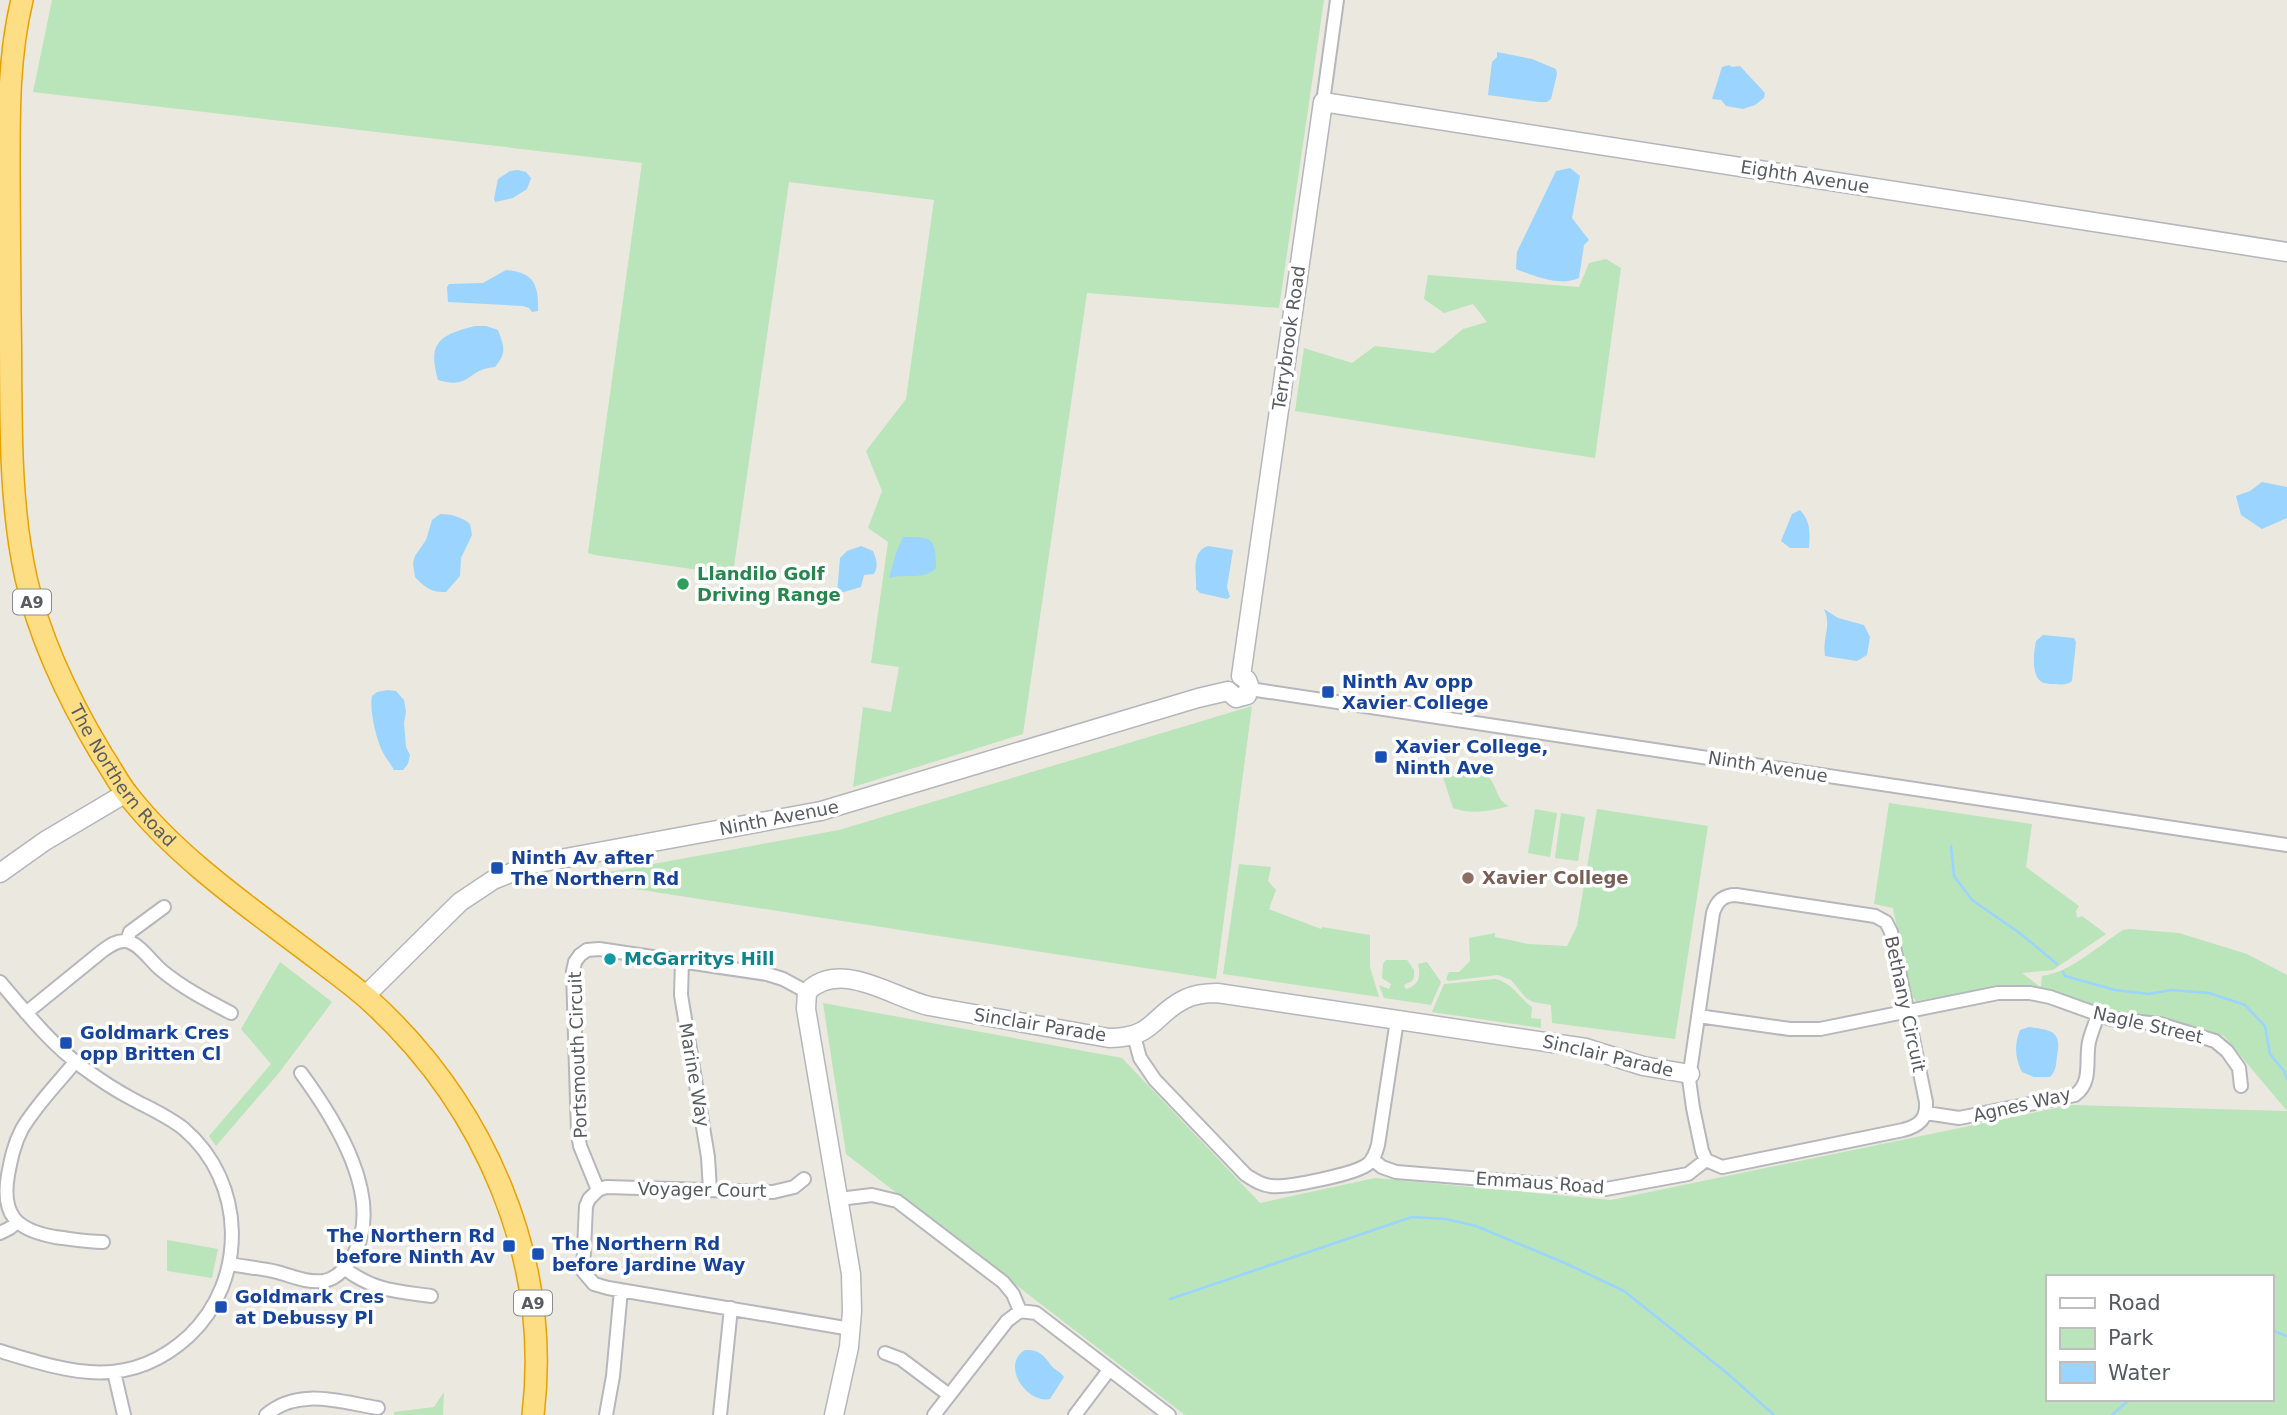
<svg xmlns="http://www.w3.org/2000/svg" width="2287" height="1415" font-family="'DejaVu Sans',sans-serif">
  <rect width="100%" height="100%" fill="#ebe8df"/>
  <path fill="#bae4ba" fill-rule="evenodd" d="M52,0H1324L1279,308L1087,293L1023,734L853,787L863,707L891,712L899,667L871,663L888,542L868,528L882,491L866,451L906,399L934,200L789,182L733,573L726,574L595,555L588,553L642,163L33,92Z
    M1606,259L1621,268L1595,458L1295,411L1304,348L1352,363L1375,346L1434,353L1463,329L1487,322L1473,304L1444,313L1424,299L1428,275L1579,287L1589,263Z
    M1252,706L1216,979L571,879L839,830Z
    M1477,768C1501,781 1492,798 1509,806C1491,811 1472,815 1453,808L1443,777L1455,770Z
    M1889,803L2032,824L2026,867L2079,906L2076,911L2077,918L2082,916L2106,934L2053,970L2022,973L2039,986H2041L2042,976C2071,972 2098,946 2123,930L2130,929L2179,933L2247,954L2287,975V1415H1185L846,1154L823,1003L1122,1058L1260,1203L1375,1178L1611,1200L2071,1105L2287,1111L2224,1036L2163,1017L2106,1012L2050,990L2021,986H2004L1916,1001L1911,995L1893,908L1874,904ZM2047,1277H2271V1399H2047Z
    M1535,809L1557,813L1550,857L1528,853Z
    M1597,809L1708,826L1675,1039L1552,1023L1551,1005L1533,1002L1526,998L1511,980L1498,975L1448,981L1446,979L1449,972H1459L1470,961L1469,938L1495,933V937L1528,944L1567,946L1577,926Z
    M1561,813L1585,817L1578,861L1555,858Z
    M1239,864L1271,867L1268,881L1276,890L1269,909L1321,929L1322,927L1370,935V967L1379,997L1223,974Z
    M1386,960H1407L1414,970V977L1412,981L1404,985L1406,989C1419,985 1421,977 1418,964L1427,962L1441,982L1431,1005L1384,998L1379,985L1389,989L1391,984L1382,978L1383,964Z
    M280,962L332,1002L278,1074L216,1146L209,1136L271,1064L241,1029Z
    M1495,979C1512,982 1519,998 1532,1007L1531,1018L1541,1019V1028L1432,1012L1444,984Z
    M167,1240L218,1249L212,1278L167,1271Z
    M444,1392L443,1415H394V1412L434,1407Z"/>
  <path fill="#9bd4ff" d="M1497,52L1532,59L1556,69L1557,74L1551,99L1547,102H1539L1488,95L1492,62L1497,57Z
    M1729,65L1732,67L1740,66L1765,93L1764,98L1755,105L1743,109L1726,106L1721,100L1712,99L1722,67Z
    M1570,168L1580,176L1572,218L1589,240L1584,245L1579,278C1560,287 1534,276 1516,269L1517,252L1556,171Z
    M518,170L526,172L531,178L527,189L513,198L495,202L494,199L498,179L510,171Z
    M506,270C534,272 539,285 538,311L532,312L529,308L523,306L448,302L447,287L449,284L483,283Z
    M475,326H486L498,330C504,346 507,353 495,367C466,369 472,390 438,380C427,342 440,335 475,326Z
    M2262,482L2287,487V518L2262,529L2241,515L2236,496L2250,491Z
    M1800,510C1811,522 1810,533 1809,548H1790L1781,541L1792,514Z
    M440,514C451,514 462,517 470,524L472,535L461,558L460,576L446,592C432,593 424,587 415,577L413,563L415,556L426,540L432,520Z
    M903,537C932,537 936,537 936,568C924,581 905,573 889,578L896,553Z
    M861,546L873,551C876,559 879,565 874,574L864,575L861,587L837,594L840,558L847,551Z
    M1208,546L1233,550L1227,587L1230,597L1227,599L1200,593L1196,589C1197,574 1190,552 1208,546Z
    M1824,609L1838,618L1864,625L1870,637L1867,655L1857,661L1825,656C1822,637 1832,627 1824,609Z
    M2043,635L2074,638L2076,642L2072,681C2066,685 2063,685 2056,684C2052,684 2048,684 2044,683C2030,678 2034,652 2036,641Z
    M388,690L396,691L404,700L406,712L404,723L406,747L410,755L408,764L403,770H394C391,764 388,761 385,756C377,744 369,710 372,696L377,692Z
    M2029,1027C2052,1030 2062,1031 2057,1056C2056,1065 2056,1071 2050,1077H2034L2022,1072C2015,1058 2014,1045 2020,1030Z
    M1025,1350C1038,1349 1044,1355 1050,1364C1054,1370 1060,1371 1064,1377L1050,1399C1027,1404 1000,1365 1025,1350Z"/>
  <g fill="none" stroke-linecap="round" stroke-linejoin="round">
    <path stroke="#9bd4ff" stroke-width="2.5" d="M1951,846L1954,876L1972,900L2021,934L2057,964
      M2063,972L2065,976L2115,990L2149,994L2171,990L2209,993L2245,1005L2265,1026L2270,1054L2284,1071L2287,1079
      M1170,1299L1412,1217L1446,1219L1476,1226L1565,1263L1624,1291L1727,1373L1774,1415
      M2271,1330L2287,1336
      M2112,1415L2130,1399"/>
    <g stroke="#b5b7bc" stroke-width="16">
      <path id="street" d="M1323,102L1337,0
        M1250,689L2287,845
        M1736,895L1875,916L1886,922L1891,932L1926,1102C1927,1119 1919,1126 1903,1130L1722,1167L1706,1160L1702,1151L1693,1108L1689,1079L1713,913C1717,900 1724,895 1736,895Z
        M127,941L130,932L164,907
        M682,961L681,995L708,1157L710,1190
        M0,982C25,1011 49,1042 81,1066C97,1078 115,1090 134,1100C151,1109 169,1117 184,1129C246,1182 248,1280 189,1336C128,1392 69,1372 0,1351
        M807,992L783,979L767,974L599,949L587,950L580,955L575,962L573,971L578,1133L580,1146L598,1190L589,1199L586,1206L583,1271L594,1284L608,1288L851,1329
        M26,1013L101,952C108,947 116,940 126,941C139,943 150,960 160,969C181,987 206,1000 231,1013
        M1698,1016L1790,1029H1820L1998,993H2030L2050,997L2111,1019L2160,1024L2215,1041L2227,1051L2239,1068L2241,1086
        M1134,1036L1140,1058L1155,1080L1246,1175C1254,1180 1261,1185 1271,1186C1287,1188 1356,1174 1368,1164C1374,1159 1376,1152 1378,1145L1397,1020
        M75,1062C58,1083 36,1105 22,1129C14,1144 11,1159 8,1175C1,1216 17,1230 55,1237C71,1239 87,1242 103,1242
        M1926,1113L1959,1118L2075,1095C2093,1082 2085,1060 2089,1042C2091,1033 2095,1024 2098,1015
        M1372,1159L1382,1167L1396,1172L1606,1189L1688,1174L1706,1160
        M598,1190L606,1187L773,1192L794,1187L804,1179
        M839,1199L872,1195L897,1201L1003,1282L1013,1294L1020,1311L1036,1313L1169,1415
        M0,1233L10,1228L17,1222
        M229,1264C245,1267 261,1268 277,1272C292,1276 307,1283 324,1281C339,1278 347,1266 354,1254C385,1197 334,1118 301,1073
        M345,1269C375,1291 395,1291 431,1296
        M885,1353L901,1359L949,1395
        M114,1372L124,1415
        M266,1415C298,1387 340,1402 378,1408
        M606,1415L613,1376L621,1290
        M720,1415L731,1308
        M934,1415L1007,1321L1020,1311
        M1075,1415L1109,1370"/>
    </g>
    <g stroke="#b3b6bc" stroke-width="21">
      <path id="secondary" d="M1241,676L1323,102L2287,252
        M1228,691L1236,698L1247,695L1249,685L1247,680L1241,676
        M0,873L45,841L126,793
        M365,996L460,902L493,880L533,864L821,811L1198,698L1228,691
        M834,1415L849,1347L852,1311L851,1274L806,1009L807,992C840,958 893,998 929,1006L1109,1038C1155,1038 1152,1015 1185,999C1195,994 1206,993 1217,993L1586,1048L1643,1066L1690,1074"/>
    </g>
    <g stroke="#eaa000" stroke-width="24">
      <g id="highway">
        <path id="s1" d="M22,0C8,58 9,117 9,176C9,222 10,267 10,313C12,400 7,492 26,578C40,640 69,700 102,755C111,768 118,783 128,795C177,858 253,910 316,958C333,971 351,984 367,998C484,1103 552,1258 533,1415"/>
      </g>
    </g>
    <use href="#street" stroke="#fff" stroke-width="12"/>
    <use href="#secondary" stroke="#fff" stroke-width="18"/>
    <use href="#highway" stroke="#fdde84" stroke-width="21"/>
  </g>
  <circle fill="#2e9e5b" stroke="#fff" stroke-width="2.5" cx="683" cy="584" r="7"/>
  <g fill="#1a4fb4" stroke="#fff" stroke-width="2.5">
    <rect x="1321" y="685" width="14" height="14" rx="3.5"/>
    <rect x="1374" y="750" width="14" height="14" rx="3.5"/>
    <rect x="490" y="861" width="14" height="14" rx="3.5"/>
    <rect x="59" y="1036" width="14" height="14" rx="3.5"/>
    <rect x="502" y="1239" width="14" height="14" rx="3.5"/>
    <rect x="531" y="1247" width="14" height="14" rx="3.5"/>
    <rect x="214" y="1300" width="14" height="14" rx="3.5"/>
  </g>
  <circle fill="#8d6e63" stroke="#fff" stroke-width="2.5" cx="1468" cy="878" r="7"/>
  <circle fill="#0f9aa8" stroke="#fff" stroke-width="2.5" cx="610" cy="959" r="7"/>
  <g text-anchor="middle" stroke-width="7" stroke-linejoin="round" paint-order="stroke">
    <g fill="#fff" stroke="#8a8d90" stroke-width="2">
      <rect x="13" y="589.5" width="38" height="25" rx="5"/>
      <rect x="514" y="1290.5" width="38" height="25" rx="5"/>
    </g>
    <g font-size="16" font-weight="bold" fill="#585c60">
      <text x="32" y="608">A9</text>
      <text x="533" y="1309">A9</text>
    </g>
    <g font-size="18" fill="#585c60" stroke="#fff">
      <text transform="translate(1805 177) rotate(9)" y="6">Eighth Avenue</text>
      <text transform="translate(1289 338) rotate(-82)" y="6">Terrybrook Road</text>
      <text transform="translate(1768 767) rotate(9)" y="6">Ninth Avenue</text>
      <text dy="6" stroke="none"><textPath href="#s1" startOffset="802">The Northern Road</textPath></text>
      <text transform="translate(779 818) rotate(-11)" y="6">Ninth Avenue</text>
      <text transform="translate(1905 1004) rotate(78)" y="6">Bethany Circuit</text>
      <text transform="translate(1040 1025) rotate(9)" y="6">Sinclair Parade</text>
      <text transform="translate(2148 1025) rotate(13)" y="6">Nagle Street</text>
      <text transform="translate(578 1055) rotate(-92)" y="6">Portsmouth Circuit</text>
      <text transform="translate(1608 1056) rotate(13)" y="6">Sinclair Parade</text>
      <text transform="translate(694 1075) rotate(80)" y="6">Marine Way</text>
      <text transform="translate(2022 1105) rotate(-13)" y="6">Agnes Way</text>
      <text transform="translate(1540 1183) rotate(4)" y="6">Emmaus Road</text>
      <text transform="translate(702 1190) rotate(1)" y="6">Voyager Court</text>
    </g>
    <g font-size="18" font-weight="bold" fill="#27864d" stroke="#fff" text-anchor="start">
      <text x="697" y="580">Llandilo Golf<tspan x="697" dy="21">Driving Range</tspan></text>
    </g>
    <g font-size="18" font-weight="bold" fill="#164399" stroke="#fff" text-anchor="start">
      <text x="1342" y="688">Ninth Av opp<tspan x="1342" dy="21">Xavier College</tspan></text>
      <text x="1395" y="753">Xavier College,<tspan x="1395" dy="21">Ninth Ave</tspan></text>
      <text x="511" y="864">Ninth Av after<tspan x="511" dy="21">The Northern Rd</tspan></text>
      <text x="80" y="1039">Goldmark Cres<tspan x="80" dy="21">opp Britten Cl</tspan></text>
      <text x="495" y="1242" text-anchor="end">The Northern Rd<tspan x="495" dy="21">before Ninth Av</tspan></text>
      <text x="552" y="1250">The Northern Rd<tspan x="552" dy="21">before Jardine Way</tspan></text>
      <text x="235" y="1303">Goldmark Cres<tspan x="235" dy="21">at Debussy Pl</tspan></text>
    </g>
    <g font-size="18" font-weight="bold" fill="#785e54" stroke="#fff" text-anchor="start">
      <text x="1482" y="884">Xavier College</text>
    </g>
    <g font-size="18" font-weight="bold" fill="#0d838f" stroke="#fff" text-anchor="start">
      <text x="624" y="965">McGarritys Hill</text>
    </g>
  </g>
  <rect x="2046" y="1275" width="228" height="126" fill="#ffffff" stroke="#bcbebf" stroke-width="2"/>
  <rect x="2060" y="1298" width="35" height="10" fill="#ffffff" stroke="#bcbebf" stroke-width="2"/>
  <text x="2108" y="1310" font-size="21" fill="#585c60">Road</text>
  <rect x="2060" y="1328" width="35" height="21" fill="#bae4ba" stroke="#bcbebf" stroke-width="2"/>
  <text x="2108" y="1345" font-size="21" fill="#585c60">Park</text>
  <rect x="2060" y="1362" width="35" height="21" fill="#9bd4ff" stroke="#bcbebf" stroke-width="2"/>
  <text x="2108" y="1380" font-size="21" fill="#585c60">Water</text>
</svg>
